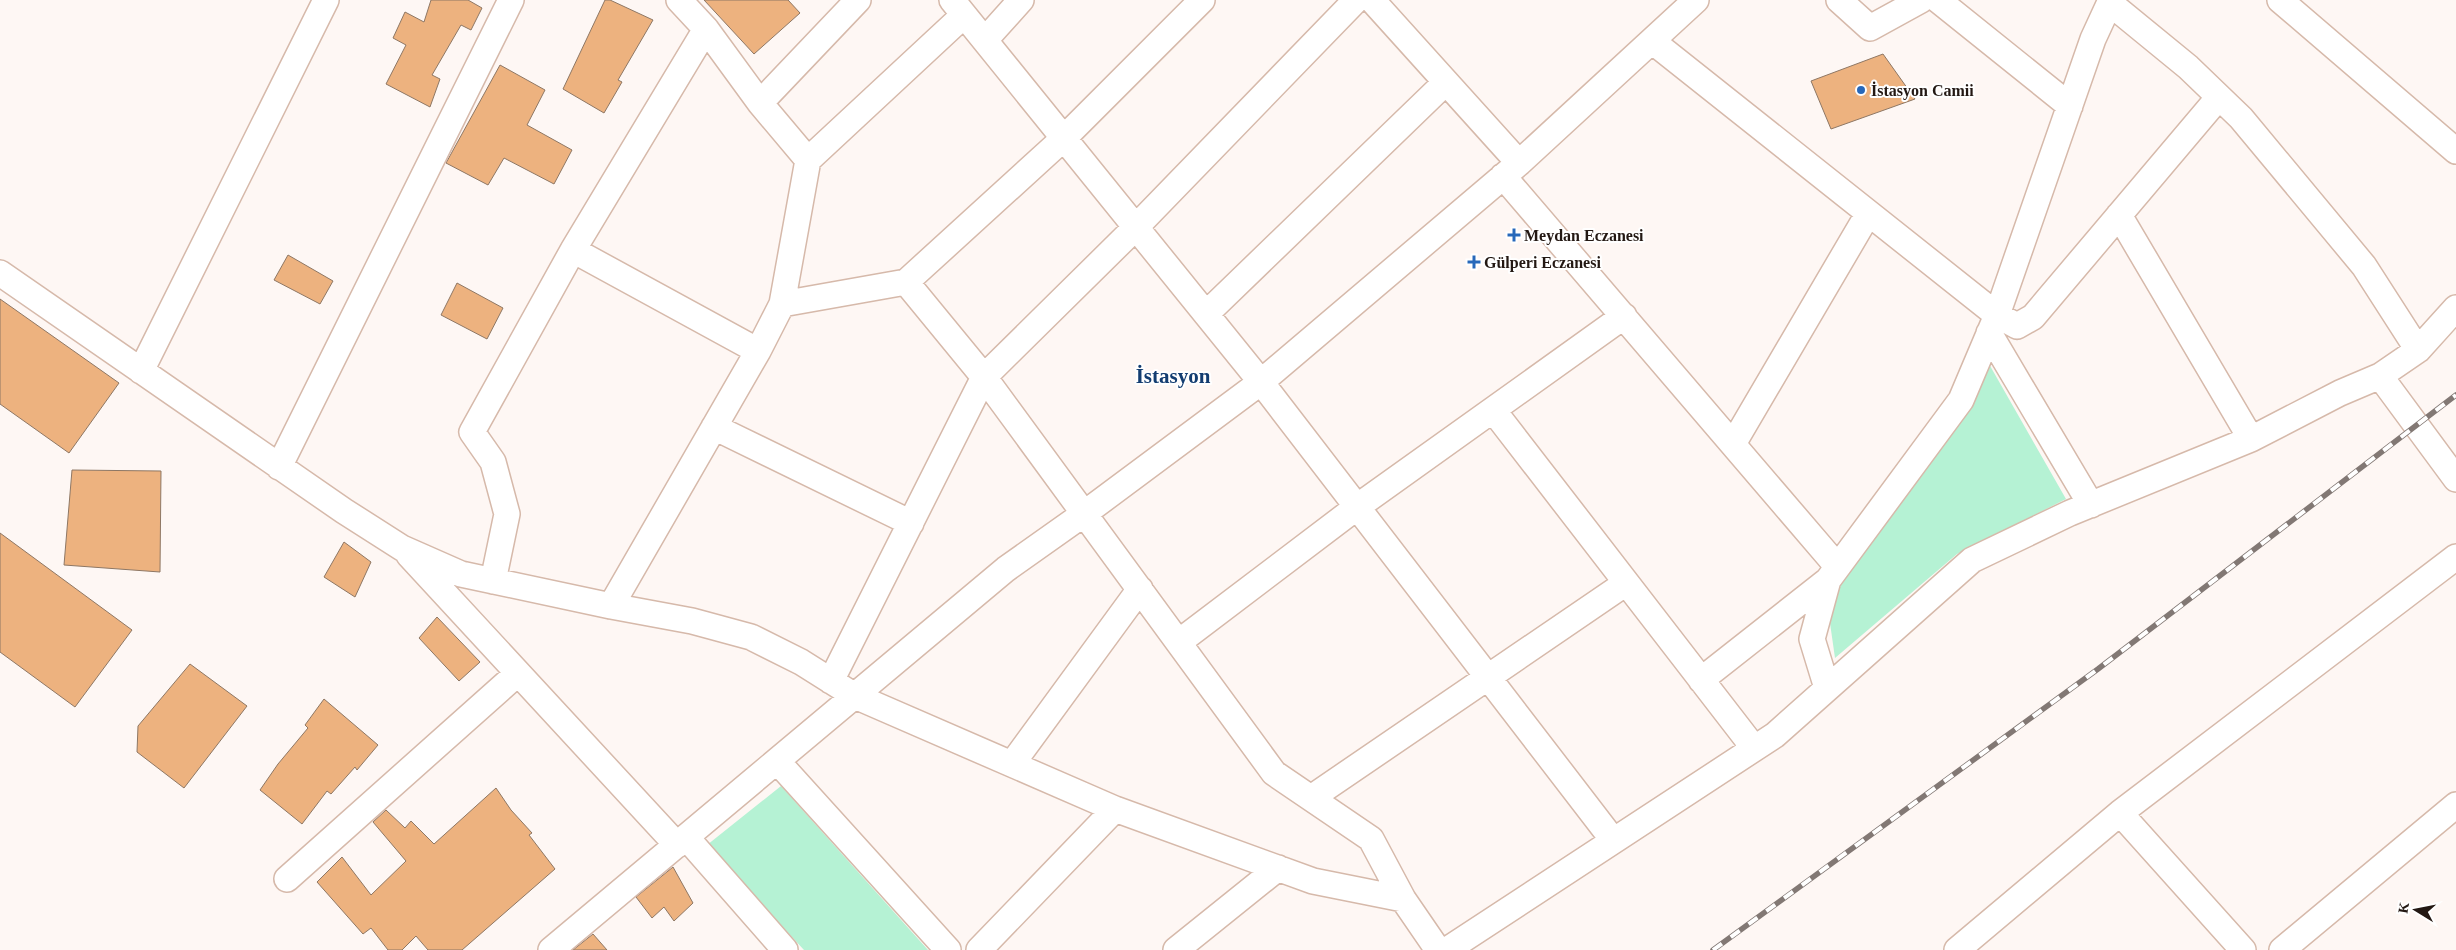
<svg xmlns="http://www.w3.org/2000/svg" width="2456" height="950" font-family="Georgia,serif">
  <rect width="100%" height="100%" fill="#fef7f4"/>
  <path fill="#b5f2d4" d="M1989,364L2066,499L1957,554L1835,658L1829,616L1836,594L1852,564Z
    M781,786L928,950H804L707,845Z"/>
  <path fill="#edb27f" stroke="#8e7764" d="M431,0H468L482,8L471,30L461,25L432,75L440,79L430,107L386,84L406,45L393,38L405,12L424,22Z
    M605,0H610L653,20L618,80L622,82L604,113L563,89Z
    M704,0H788L800,13L754,54Z
    M1883,54L1915,99L1831,129L1811,81Z
    M500,65L545,90L527,125L572,150L554,184L504,158L488,185L446,163Z
    M288,255L333,281L320,304L274,280Z
    M457,283L503,308L487,339L441,315Z
    M0,299L119,383L69,453L0,404Z
    M72,470L161,471L160,572L64,565Z
    M0,533L132,630L75,707L0,652Z
    M344,542L371,562L355,597L324,577Z
    M437,617L480,662L459,681L419,638Z
    M190,664L247,706L184,788L137,752L138,726Z
    M324,699L378,745L357,770L355,767L331,794L327,791L302,824L260,790L278,764L308,728L305,725Z
    M496,788L511,810L532,833L529,835L555,869L462,950H428L416,936L402,950H388L371,928L363,934L317,882L342,857L371,895L406,861L373,822L386,810L405,828L411,821L434,844Z
    M673,867L693,903L674,921L664,907L652,918L636,897Z
    M593,934L607,950H573Z"/>
  <g fill="none" stroke-linecap="round" stroke-linejoin="round">
    <g stroke="#d6b9aa" stroke-width="28">
      <path id="minor" d="M679,0L706,29L760,103L808,160L782,304L906,282L984,377L1274,773L1371,839L1403,899L1438,950
        M952,0L1261,382L1613,840
        M1372,0L1519,163
        M1839,0L1870,28L1921,0
        M1938,0L2070,106
        M2114,0L2111,4L2188,67L2241,118L2364,266L2418,350
        M2280,0L2456,151
        M985,40L1021,0
        M1652,41L1997,315L2017,326L2033,317L2219,97
        M760,103L858,0
        M808,160L964,15
        M1503,176L1837,566
        M2119,215L2251,439
        M573,250L758,351
        M0,273L344,511L402,548L461,574L611,606L692,621L751,637L801,662L855,696L1115,809L1313,881L1403,899
        M906,282L1064,138L1202,0
        M1206,314L1446,82
        M1989,333L2091,505
        M141,371L326,0
        M2380,376L2456,479
        M1493,410L1754,748
        M714,427L911,523
        M1733,444L1868,214
        M279,467L511,0
        M409,555L677,845
        M493,581L507,514L493,462L472,432L573,250L706,29
        M611,606L758,351L782,304
        M1179,642L1357,507L1624,316
        M1701,680L1828,580
        M831,681L984,377L1136,227L1356,0
        M1827,688L1812,639L1828,580L1961,400L1997,315L2093,39L2111,0
        M777,761L948,950
        M1012,764L1140,589
        M1311,798L1626,583
        M2120,813L2243,950
        M686,837L785,950
        M287,879L518,673
        M551,950L1006,569L1085,513L1261,382L1519,163L1696,0
        M979,950L1115,809
        M1176,950L1278,868
        M1447,950L1775,735L1972,560L2070,513L2251,439L2340,393L2380,376L2418,350L2456,308
        M1957,950L2120,813L2456,557
        M2282,950L2456,805"/>
    </g>
    <use href="#minor" stroke="#fff" stroke-width="25"/>
    <g stroke="#827874" stroke-width="5.5">
      <path id="rail" d="M1713,950L2098,669L2456,395"/>
    </g>
    <use href="#rail" stroke="#fff" stroke-width="4" stroke-dasharray="11" stroke-linecap="butt"/>
  </g>
  <g fill="#2768ba" stroke="#fff" stroke-width="2">
    <circle cx="1861" cy="90" r="5"/>
    <path d="M1511.5 227.5h5v5h5v5h-5v5h-5v-5h-5v-5h5z"/>
    <path d="M1471.5 254.5h5v5h5v5h-5v5h-5v-5h-5v-5h5z"/>
  </g>
  <g text-anchor="middle" stroke-width="4" stroke-linejoin="round" paint-order="stroke">
    <g font-size="16" font-weight="bold" fill="#231813" stroke="#fff" text-anchor="start">
      <text x="1871" y="96">İstasyon Camii</text>
      <text x="1524" y="241">Meydan Eczanesi</text>
      <text x="1484" y="268">Gülperi Eczanesi</text>
    </g>
    <g font-size="21" font-weight="bold" fill="#133d71" stroke="#fff">
      <text x="1173" y="383">İstasyon</text>
    </g>
  </g>
  <g transform="translate(2416 910) rotate(280)" stroke="#ffffff" stroke-width="4" paint-order="stroke">
  <path d="M0-4L9 19L0 12L-9 19Z" fill="#231813"/>
  <text y="-8" font-size="14" font-weight="bold" text-anchor="middle" fill="#231813">K</text>
  </g>
</svg>
